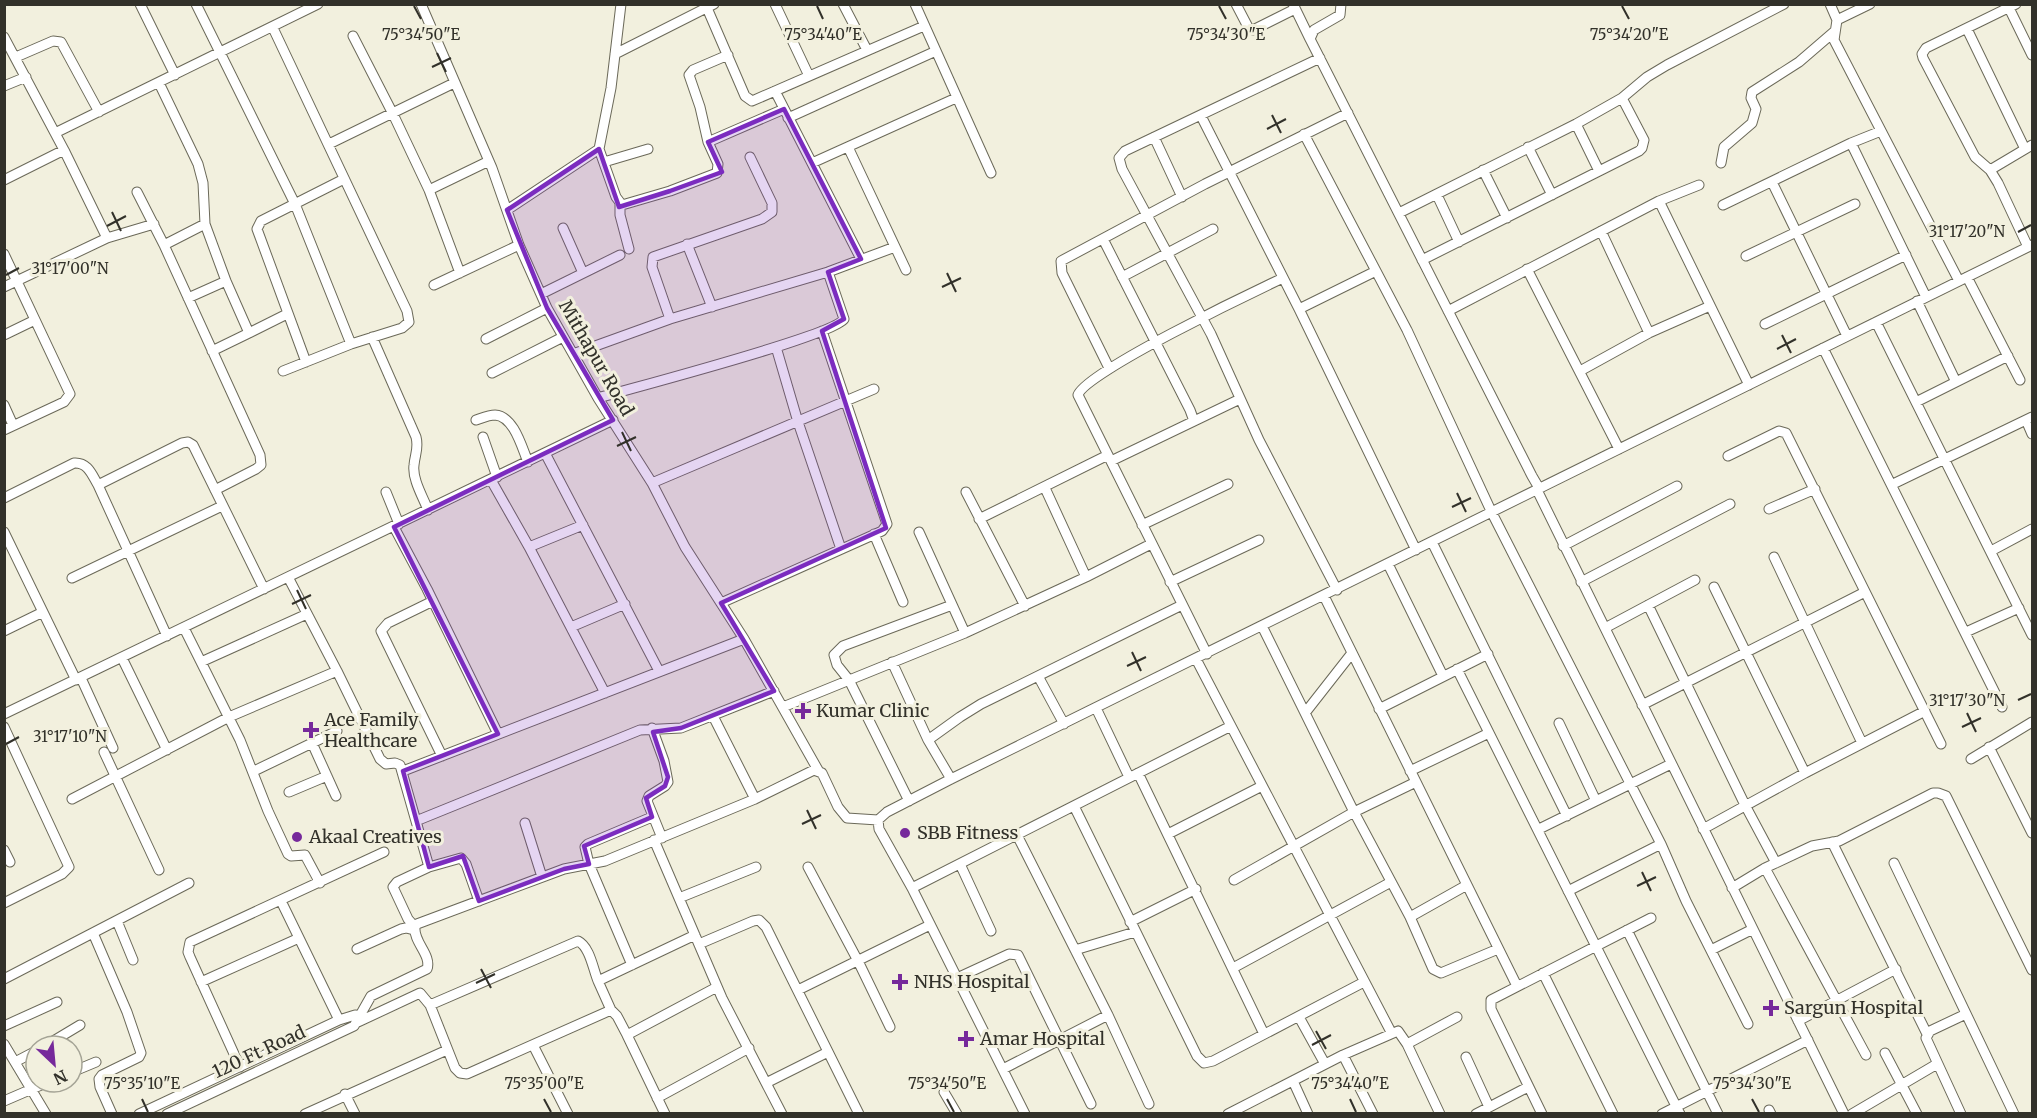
<svg xmlns="http://www.w3.org/2000/svg" width="2037" height="1118" font-family="Merriweather,serif">
  <rect width="100%" height="100%" fill="#f2f0de"/>
  <g fill="none" stroke-linecap="round" stroke-linejoin="round">
    <g stroke="#6b6959" stroke-width="11">
      <path id="minor" d="M140,4L175,75
        M196,4L295,204L351,344
        M421,4L492,168L519,245L547,308L598,398L652,483L685,547L744,639L818,770
        M775,4L809,76
        M843,4L867,50
        M915,4L991,173
        M1236,4L1248,27L1253,30L1295,9
        M1293,4L1310,39
        M1341,4L1340,15L1314,30L1310,39L1532,476L1539,488
        M1830,4L1837,20
        M1870,4L1837,20L1834,40L1959,281
        M2016,4L1926,48L1922,54L1923,58L1975,157L1990,170L1998,183L2028,247
        M707,8L745,96L752,101L924,26
        M2009,8L2032,55
        M273,28L407,311L409,322L402,328L351,344L283,371
        M1967,29L2025,149
        M353,36L393,114L429,190
        M4,37L64,150L107,238
        M615,54L714,4
        M16,57L53,41L61,42L99,112
        M1320,58L1125,151L1119,158L1122,169L1211,334L1259,440L1337,590
        M159,83L198,164L203,183L205,224L226,281L249,333L212,351
        M4,86L26,77
        M775,91L861,259
        M1201,116L1299,309L1416,550
        M788,118L936,51
        M1576,124L1599,171
        M55,133L318,4
        M1304,134L1407,330L1492,513L1661,844L1686,901L1748,1024
        M1154,137L1182,197
        M708,142L784,109
        M1851,143L1926,297
        M329,144L454,83
        M848,147L906,270
        M1528,147L1552,195
        M599,149L616,197L622,205L670,191L717,173L718,164L708,142L700,107L689,75L693,70L728,55
        M604,162L648,149
        M812,163L956,98
        M1721,163L1724,147L1752,123L1756,109L1751,98L1752,92L1799,62L1835,31
        M1483,170L1507,218
        M1990,170L2032,145
        M4,180L64,150
        M1772,182L1847,336
        M137,192L164,245L260,455L261,465L256,469L215,490
        M1437,195L1459,242
        M1659,201L1749,385
        M620,204V215L629,249
        M1723,205L1851,143L1881,131
        M507,210L599,149L611,88L621,4
        M1399,213L1576,124L1622,98L1647,77L1667,65L1784,4
        M563,228L583,273
        M1601,231L1649,333
        M1103,239L1190,410L1194,421
        M687,244L712,307
        M164,245L205,224
        M4,254L70,394L64,402L4,430
        M1746,256L1855,204
        M1422,260L1639,151L1642,148L1644,140L1622,98
        M1527,269L1619,449
        M460,273L429,190L489,161
        M1122,277L1213,229
        M1967,277L2020,380
        M434,285L519,245
        M4,287L107,238L154,224
        M541,294L620,255
        M188,298L226,281
        M1917,301L1956,382
        M1299,309L1376,271
        M1448,311L1659,201L1699,185
        M670,319L652,267L653,257L762,219L772,212V203L750,157
        M1876,322L2032,635
        M1765,324L1906,255
        M249,333L287,314
        M4,335L35,320
        M372,337L416,437C419,448 415,454 414,465C412,479 423,497 428,510
        M486,339L547,308
        M776,347L798,422L841,549
        M1823,348L2002,707
        M573,354L670,319L828,272L895,247
        M306,362L257,229L261,221L344,179
        M1109,368L1062,273L1061,261L1205,184L1348,113
        M1580,371L1649,333L1710,306
        M492,373L563,337
        M598,398C632,388 833,336 844,319L828,272
        M1916,402L2008,356
        M4,405L13,425
        M476,420C482,418 489,415 495,415C514,416 522,448 528,462
        M2026,420L2032,434
        M483,437L497,477
        M545,453L659,671
        M1728,456L1779,431L1786,433L1941,744
        M1111,461L1240,399
        M491,480L529,547L605,693
        M652,483L874,389
        M1893,484L2032,417
        M98,485L182,443L188,442L193,445L264,589
        M1045,488L1086,577
        M1537,490L1844,1114
        M386,492L399,524
        M966,492L1025,606
        M4,498L74,463C88,462 92,475 98,485L167,636
        M1769,509L1815,489
        M979,519L1108,455
        M1142,525L1228,484
        M394,527L427,589L498,734
        M4,532L76,680
        M919,532L965,633
        M874,534L903,602
        M1432,542L1567,816
        M1563,546L1677,486
        M529,547L583,525
        M1991,551L2032,529
        M1774,557L1862,743
        M1388,564L1443,676
        M288,577L337,671L380,759L386,764L395,763L400,765L429,867L397,882L393,887L408,919L415,927
        M72,578L222,506
        M1170,582L1259,540
        M1581,582L1730,504
        M1714,587L1805,773
        M1324,596L1517,986
        M433,601L388,623L381,631L442,756
        M721,603L882,531L887,524L822,331
        M1648,605L1745,805L1776,863
        M1262,626L1354,812L1410,917L1433,969L1441,973L1498,949
        M571,627L625,604
        M184,628L240,740L268,811L288,854L291,856L305,855L320,883
        M1605,628L1695,580
        M4,631L43,612
        M1966,632L2019,608
        M1207,654L1078,395C1084,373 1253,292 1283,278
        M122,658L167,750
        M1196,659L1391,1032
        M201,662L307,614
        M892,662L928,740L951,779
        M1457,669L1680,1114
        M1038,676L1064,724
        M81,678L113,748
        M1642,705L1865,592
        M783,707L965,633L1086,577L1151,544
        M1096,708L1129,777
        M1379,709L1488,654
        M1305,713L1352,653
        M4,714L613,420
        M713,716L755,799
        M1559,723L1596,801
        M4,727L69,867L62,874L4,903
        M652,728L664,761L668,782L665,786L649,796L647,801L662,838
        M928,740L960,717L981,704L1182,605
        M312,743L336,796
        M1989,747L2032,833
        M104,752L159,870
        M1971,759L2032,722
        M254,771L337,731
        M403,771L744,639
        M1410,771L1489,733
        M1138,773L1264,1034
        M289,792L327,776
        M72,799L229,717L337,671
        M909,801L849,680L837,665L834,655L843,646L952,605
        M1074,806L1197,1056L1204,1063L1213,1061L1364,982
        M878,820L879,829L912,888L1025,1114
        M416,821L640,730L681,728L774,691
        M525,823L542,877
        M1539,829L1671,764
        M1703,829L1805,773L1925,711
        M1168,834L1262,786
        M1017,835L1108,1015L1149,1104
        M654,840L722,998L782,1114
        M1832,842L1927,1034
        M4,850L10,862
        M1894,863L2014,1114
        M960,864L991,931
        M429,867L461,858L466,864L479,901
        M808,867L858,961L890,1027
        M1765,868L1866,1055
        M1234,880L1354,812L1416,782
        M912,888L1231,726
        M1732,888L1765,868L1812,846L1839,841L1933,793H1938L1946,796L2032,970
        M1568,891L1661,844
        M679,898L756,867
        M281,901L339,1020
        M1410,917L1467,885
        M117,921L133,960
        M1130,922L1196,889
        M1627,930L1718,1114
        M93,933L127,1012L141,1053L139,1057L102,1075L99,1079L100,1087L112,1114
        M699,944L753,921L759,920L766,927L859,1114
        M357,949L401,929L406,928L414,930
        M1075,950L1135,932
        M1711,950L1753,929
        M632,965L589,864L585,847L588,844L652,817
        M1233,968L1391,882
        M1543,973L1613,1114
        M957,978L1009,954L1018,955L1091,1104
        M4,979L189,883
        M598,981L611,1010L617,1016L627,1035
        M201,982L299,938
        M798,990L930,925
        M430,1005L578,941C590,947 593,969 598,981L695,935
        M1299,1017L1325,1064
        M1798,1021L1896,969
        M358,1022L420,993L430,1005L455,1068L460,1073L467,1074L611,1010
        M4,1026L57,1002
        M4,1044L46,1114
        M1407,1044L1457,1017
        M533,1045L568,1114
        M45,1046L80,1025
        M1885,1053L1917,1114
        M1343,1055L1373,1114
        M1466,1057L1489,1107
        M15,1062L36,1051
        M240,1067L190,957L188,952L190,942L384,852
        M1003,1069L1108,1015
        M72,1072L96,1062
        M1293,1081L1308,1114
        M766,1083L828,1052
        M944,1092L957,1114
        M345,1094L355,1114
        M657,1098L749,1048
        M4,1101L48,1082
        M1769,1110L1771,1114
        M139,1114L339,1020L355,1015L360,1016
        M167,1114L354,1026L371,996L427,969C432,955 413,942 415,927L417,924L564,869L605,861L755,799L814,770L822,773L838,807L847,818L878,820L887,812L951,779L2032,245
        M305,1114L447,1050
        M665,1114L627,1035L717,987
        M1228,1114L1343,1055L1398,1031L1407,1044L1440,1114
        M1476,1114L1528,1087
        M1542,1114L1491,1009V1000L1651,918
        M1662,1114L1808,1040
        M1852,1114L1937,1064
        M1961,1114L1926,1038L1930,1031L1966,1014"/>
    </g>
    <use href="#minor" stroke="#fff" stroke-width="9"/>
  </g>
  <path fill="#7b2cbf" fill-opacity="0.2" stroke="#7b2cbf" stroke-width="4.5" stroke-linejoin="round" d="M784,109L861,259L828,272L844,319L822,331L886,528L721,603L774,691L681,728L653,732L668,777L665,786L646,798L652,817L584,846L589,864L564,869L479,901L463,856L429,867L403,771L498,734L394,527L613,420L547,308L507,210L599,149L619,207L670,191L722,172L708,142Z"/>
  <path fill="none" stroke="#32312a" stroke-width="2" d="M414,6L421,19M817,6L823,19M1219,6L1226,19M1622,6L1629,19M437,53L446,72M432,67L451,58M1272,115L1281,133M1267,129L1286,119M112,212L121,231M107,226L126,216M2018,232L2031,225M947,273L956,292M6,275L19,268M942,287L961,278M1782,335L1791,353M1777,349L1796,339M622,432L631,451M617,446L636,437M1457,493L1466,512M1452,507L1471,498M297,590L306,609M292,604L311,595M1132,652L1141,671M1127,666L1146,657M2018,700L2031,694M1967,713L1976,732M1962,727L1981,718M6,744L19,737M807,810L816,829M802,824L821,815M1642,872L1651,891M1637,886L1656,877M481,969L491,988M476,983L495,974M1316,1031L1326,1049M1312,1045L1331,1035M142,1099L148,1112M544,1099L551,1112M947,1099L954,1112M1350,1099L1356,1112M1752,1099L1759,1112"/>
  <g fill="#76299b" stroke="#f2f0de" stroke-width="2">
    <path d="M800 702h6v6h6v6h-6v6h-6v-6h-6v-6h6z"/>
    <path d="M308 721h6v6h6v6h-6v6h-6v-6h-6v-6h6z"/>
    <circle cx="905" cy="833" r="6"/>
    <circle cx="297" cy="837" r="6"/>
    <path d="M897 973h6v6h6v6h-6v6h-6v-6h-6v-6h6z"/>
    <path d="M1768 999h6v6h6v6h-6v6h-6v-6h-6v-6h6z"/>
    <path d="M963 1030h6v6h6v6h-6v6h-6v-6h-6v-6h6z"/>
  </g>
  <g text-anchor="middle" stroke-width="6" stroke-linejoin="round" paint-order="stroke">
    <g font-size="18" fill="#32312a" stroke="#f2f0de">
      <text transform="translate(596 358) rotate(60)" y="6">Mithapur Road</text>
      <text transform="translate(259 1052) rotate(-25)" y="6">120 Ft Road</text>
    </g>
    <g font-size="18" fill="#32312a" stroke="#f2f0de" text-anchor="start">
      <text x="816" y="717">Kumar Clinic</text>
      <text x="324" y="726">Ace Family<tspan x="324" dy="21">Healthcare</tspan></text>
      <text x="917" y="839">SBB Fitness</text>
      <text x="309" y="843">Akaal Creatives</text>
      <text x="914" y="988">NHS Hospital</text>
      <text x="1784" y="1014">Sargun Hospital</text>
      <text x="980" y="1045">Amar Hospital</text>
    </g>
  </g>
  <g font-size="15" text-anchor="middle" fill="#32312a" stroke="#f2f0de" stroke-width="6" stroke-linejoin="round" paint-order="stroke">
    <text x="421" y="40">75°34'50"E</text>
    <text x="823" y="40">75°34'40"E</text>
    <text x="1226" y="40">75°34'30"E</text>
    <text x="1629" y="40">75°34'20"E</text>
    <text x="1967" y="237">31°17'20"N</text>
    <text x="70" y="274">31°17'00"N</text>
    <text x="1967" y="706">31°17'30"N</text>
    <text x="70" y="742">31°17'10"N</text>
    <text x="142" y="1089">75°35'10"E</text>
    <text x="544" y="1089">75°35'00"E</text>
    <text x="947" y="1089">75°34'50"E</text>
    <text x="1350" y="1089">75°34'40"E</text>
    <text x="1752" y="1089">75°34'30"E</text>
  </g>
  <rect width="2037" height="1118" fill="none" stroke="#32312a" stroke-width="12"/>
  <g transform="translate(54 1064) rotate(154)"><circle r="28" fill="#f2f0de" stroke="#a5a496" stroke-width="1.5"/>
  <path d="M0-4.5L10 22L0 15L-10 22Z" fill="#76299b"/>
  <text y="-9" font-size="16" font-weight="bold" text-anchor="middle" fill="#32312a">N</text>
  </g>
</svg>
